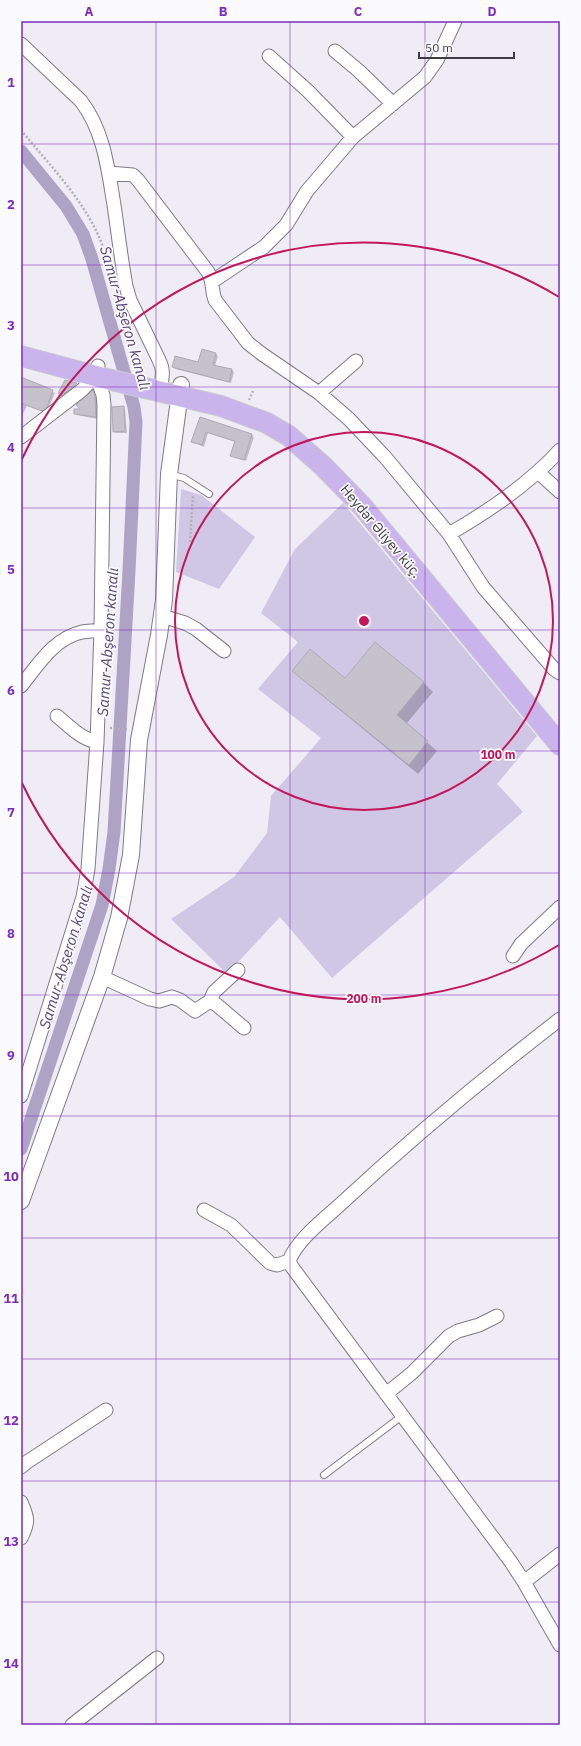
<svg xmlns="http://www.w3.org/2000/svg" width="581" height="1746" font-family="'IBM Plex Sans',sans-serif">
  <rect width="100%" height="100%" fill="#efecf6"/>
  <path fill="#d0c7e5" d="M181,489L201,495L255,537L219,589L176,572Z
    M343,503L537,736L497,784L523,812L332,978L280,917L227,974L171,919L234,877L267,833L271,796L321,738L258,689L298,642L261,613L295,549Z"/>
  <path fill="#0003" d="M216,354L218,356L215,366L232,370L234,372L231,383L175,369L173,367L199,363Z
    M23,379L55,393L48,409L44,412L27,406L21,417V382Z
    M65,381L79,386L63,398L59,393Z
    M93,392L97,400V419L77,415L75,413L82,410Z
    M123,407L125,409L127,433H116L114,431Z
    M200,418L252,435L254,437L246,461L231,455L235,442L208,433L204,447L195,443L193,441Z
    M293,671L345,679L423,682L433,692L406,724L437,751L418,774L303,680Z"/>
  <g fill="none" stroke-linecap="round" stroke-linejoin="round">
    <path stroke="#aea2c5" stroke-width="13" d="M21,151L66,206L83,234L92,259L134,407L136,422L129,571L114,832L109,869L102,905L21,1149"/>
  </g>
  <path fill="#c5c2cc" stroke="#aeabb5" d="M202,349L216,353L213,365L232,369L229,382L172,367L175,356L198,362Z
    M21,377L53,390L47,407L42,411L21,403Z
    M65,380L77,383L61,396L58,393Z
    M93,390L95,397L96,417L74,414V409H80L76,405Z
    M124,406L125,431L113,432L112,407Z
    M200,417L252,434L244,460L230,456L235,441L206,432L202,445L191,442Z
    M375,642L424,682L397,715L428,741L409,765L292,671L310,649L345,678Z"/>
  <g fill="none" stroke-linecap="round" stroke-linejoin="round">
    <g stroke="#7e7b85" stroke-width="8">
      <path id="service" d="M169,474L184,478L209,494
        M324,1475L402,1416"/>
    </g>
    <g stroke="#7e7b85" stroke-width="15">
      <path id="minor" d="M21,44L81,101C104,131 108,169 114,205C118,232 121,259 126,286L130,300L159,360C160,363 162,366 162,369C164,380 157,383 168,393
        M335,51L359,71L393,104
        M269,56L308,91L353,137
        M109,173L133,175L138,180L208,272C214,283 211,289 215,300L248,343L262,354L319,393L349,419L385,457L449,534L483,587L554,669L560,673
        M213,281L264,247L286,225L307,191L353,137L425,77L437,60L455,21
        M319,393L356,361
        M21,437L82,390L96,376L98,366
        M538,472L560,492
        M449,534C489,511 529,484 560,450
        M162,616L185,623L196,629L224,651
        M21,686C38,665 54,638 82,632C88,631 95,631 101,630
        M57,716C69,726 81,739 97,742
        M513,956L521,944L560,907
        M102,977L150,999L159,1001L172,997L180,1000L195,1011L210,1001L217,1005L244,1028
        M210,1001L214,992L238,970
        M560,1019C485,1077 413,1137 344,1201C327,1217 297,1239 289,1261L292,1267L511,1562L524,1582L560,1645
        M21,1096L83,897L88,869L97,742L101,630L104,405L103,395L96,376
        M204,1210L231,1225L270,1263L277,1265L289,1261
        M386,1394L412,1373L449,1336L458,1331L479,1325L497,1316
        M21,1467L27,1462L106,1410
        M21,1502C28,1518 29,1522 21,1538
        M524,1582L560,1554
        M72,1725L157,1658"/>
    </g>
    <g stroke="#7e7b85" stroke-width="18">
      <path id="tertiary" d="M21,1201L102,977L119,918L131,855L139,740L159,635L164,600L169,474L181,385"/>
    </g>
    <g stroke="#cdcccd" stroke-width="22">
      <path id="primary" d="M21,356L103,378L221,406L267,423L289,436L323,466L362,506L560,745"/>
    </g>
    <path stroke="#b3b0b8" stroke-width="2.5" stroke-dasharray="2 2" stroke-linecap="butt" d="M21,130C54,171 96,211 108,264
      M249,400L253,391
      M190,542L193,495
      M110,728L127,729"/>
    <use href="#service" stroke="#fff" stroke-width="6"/>
    <use href="#minor" stroke="#fff" stroke-width="13"/>
    <use href="#tertiary" stroke="#fff" stroke-width="16"/>
    <use href="#primary" stroke="#c9b5eb" stroke-width="20"/>
  </g>
  <path fill="none" stroke="#7b2cbf" stroke-width="1" stroke-opacity="0.55" d="M156,21V1725M290,21V1725M425,21V1725M21,144H560M21,265H560M21,387H560M21,508H560M21,630H560M21,751H560M21,873H560M21,995H560M21,1116H560M21,1238H560M21,1359H560M21,1481H560M21,1602H560"/>
  <g fill="none" stroke="#c2185b" stroke-width="2">
    <circle cx="364" cy="621" r="189"/>
    <path d="M559 945A378 378 0 0 1 21 781M21 461A378 378 0 0 1 559 297"/>
  </g>
  <g text-anchor="middle" stroke-width="3.5" stroke-linejoin="round" paint-order="stroke">
    <g font-size="14" fill="#3d3c40" stroke="#fbfafe">
      <text transform="translate(381 531) rotate(50)" y="5">Heydər Əliyev küç.</text>
    </g>
    <g font-size="15" font-style="italic" fill="#584677" stroke="#fbfafe">
      <text transform="translate(125 318) rotate(74)" y="5">Samur-Abşeron kanalı</text>
      <text transform="translate(108 642) rotate(-86)" y="5">Samur-Abşeron kanalı</text>
      <text transform="translate(66 957) rotate(-73)" y="5">Samur-Abşeron kanalı</text>
    </g>
  </g>
  <circle cx="364" cy="621" r="6" fill="#c2185b" stroke="#fbfafe" stroke-width="2"/>
  <g font-size="12" text-anchor="middle" font-weight="bold" fill="#c2185b" stroke="#fbfafe" stroke-width="3.5" stroke-linejoin="round" paint-order="stroke">
    <text x="498" y="759">100 m</text>
    <text x="364" y="1003">200 m</text>
  </g>
  <rect width="581" height="1746" fill="none" stroke="#fbfafe" stroke-width="44"/>
  <path d="M419 52v6h95v-6" fill="none" stroke="#3d3c40" stroke-width="2"/>
  <text x="425" y="52" font-size="12" fill="#3d3c40" stroke="#fbfafe" stroke-width="3" paint-order="stroke">50 m</text>
  <rect x="22" y="22" width="537" height="1702" fill="none" stroke="#7b2cbf" stroke-width="1.5"/>
  <g font-size="13" text-anchor="middle" font-weight="bold" fill="#7b2cbf">
    <text x="89" y="16">A</text>
    <text x="223" y="16">B</text>
    <text x="358" y="16">C</text>
    <text x="492" y="16">D</text>
    <text x="11" y="87">1</text>
    <text x="11" y="209">2</text>
    <text x="11" y="330">3</text>
    <text x="11" y="452">4</text>
    <text x="11" y="574">5</text>
    <text x="11" y="695">6</text>
    <text x="11" y="817">7</text>
    <text x="11" y="938">8</text>
    <text x="11" y="1060">9</text>
    <text x="11" y="1181">10</text>
    <text x="11" y="1303">11</text>
    <text x="11" y="1425">12</text>
    <text x="11" y="1546">13</text>
    <text x="11" y="1668">14</text>
  </g>
</svg>
